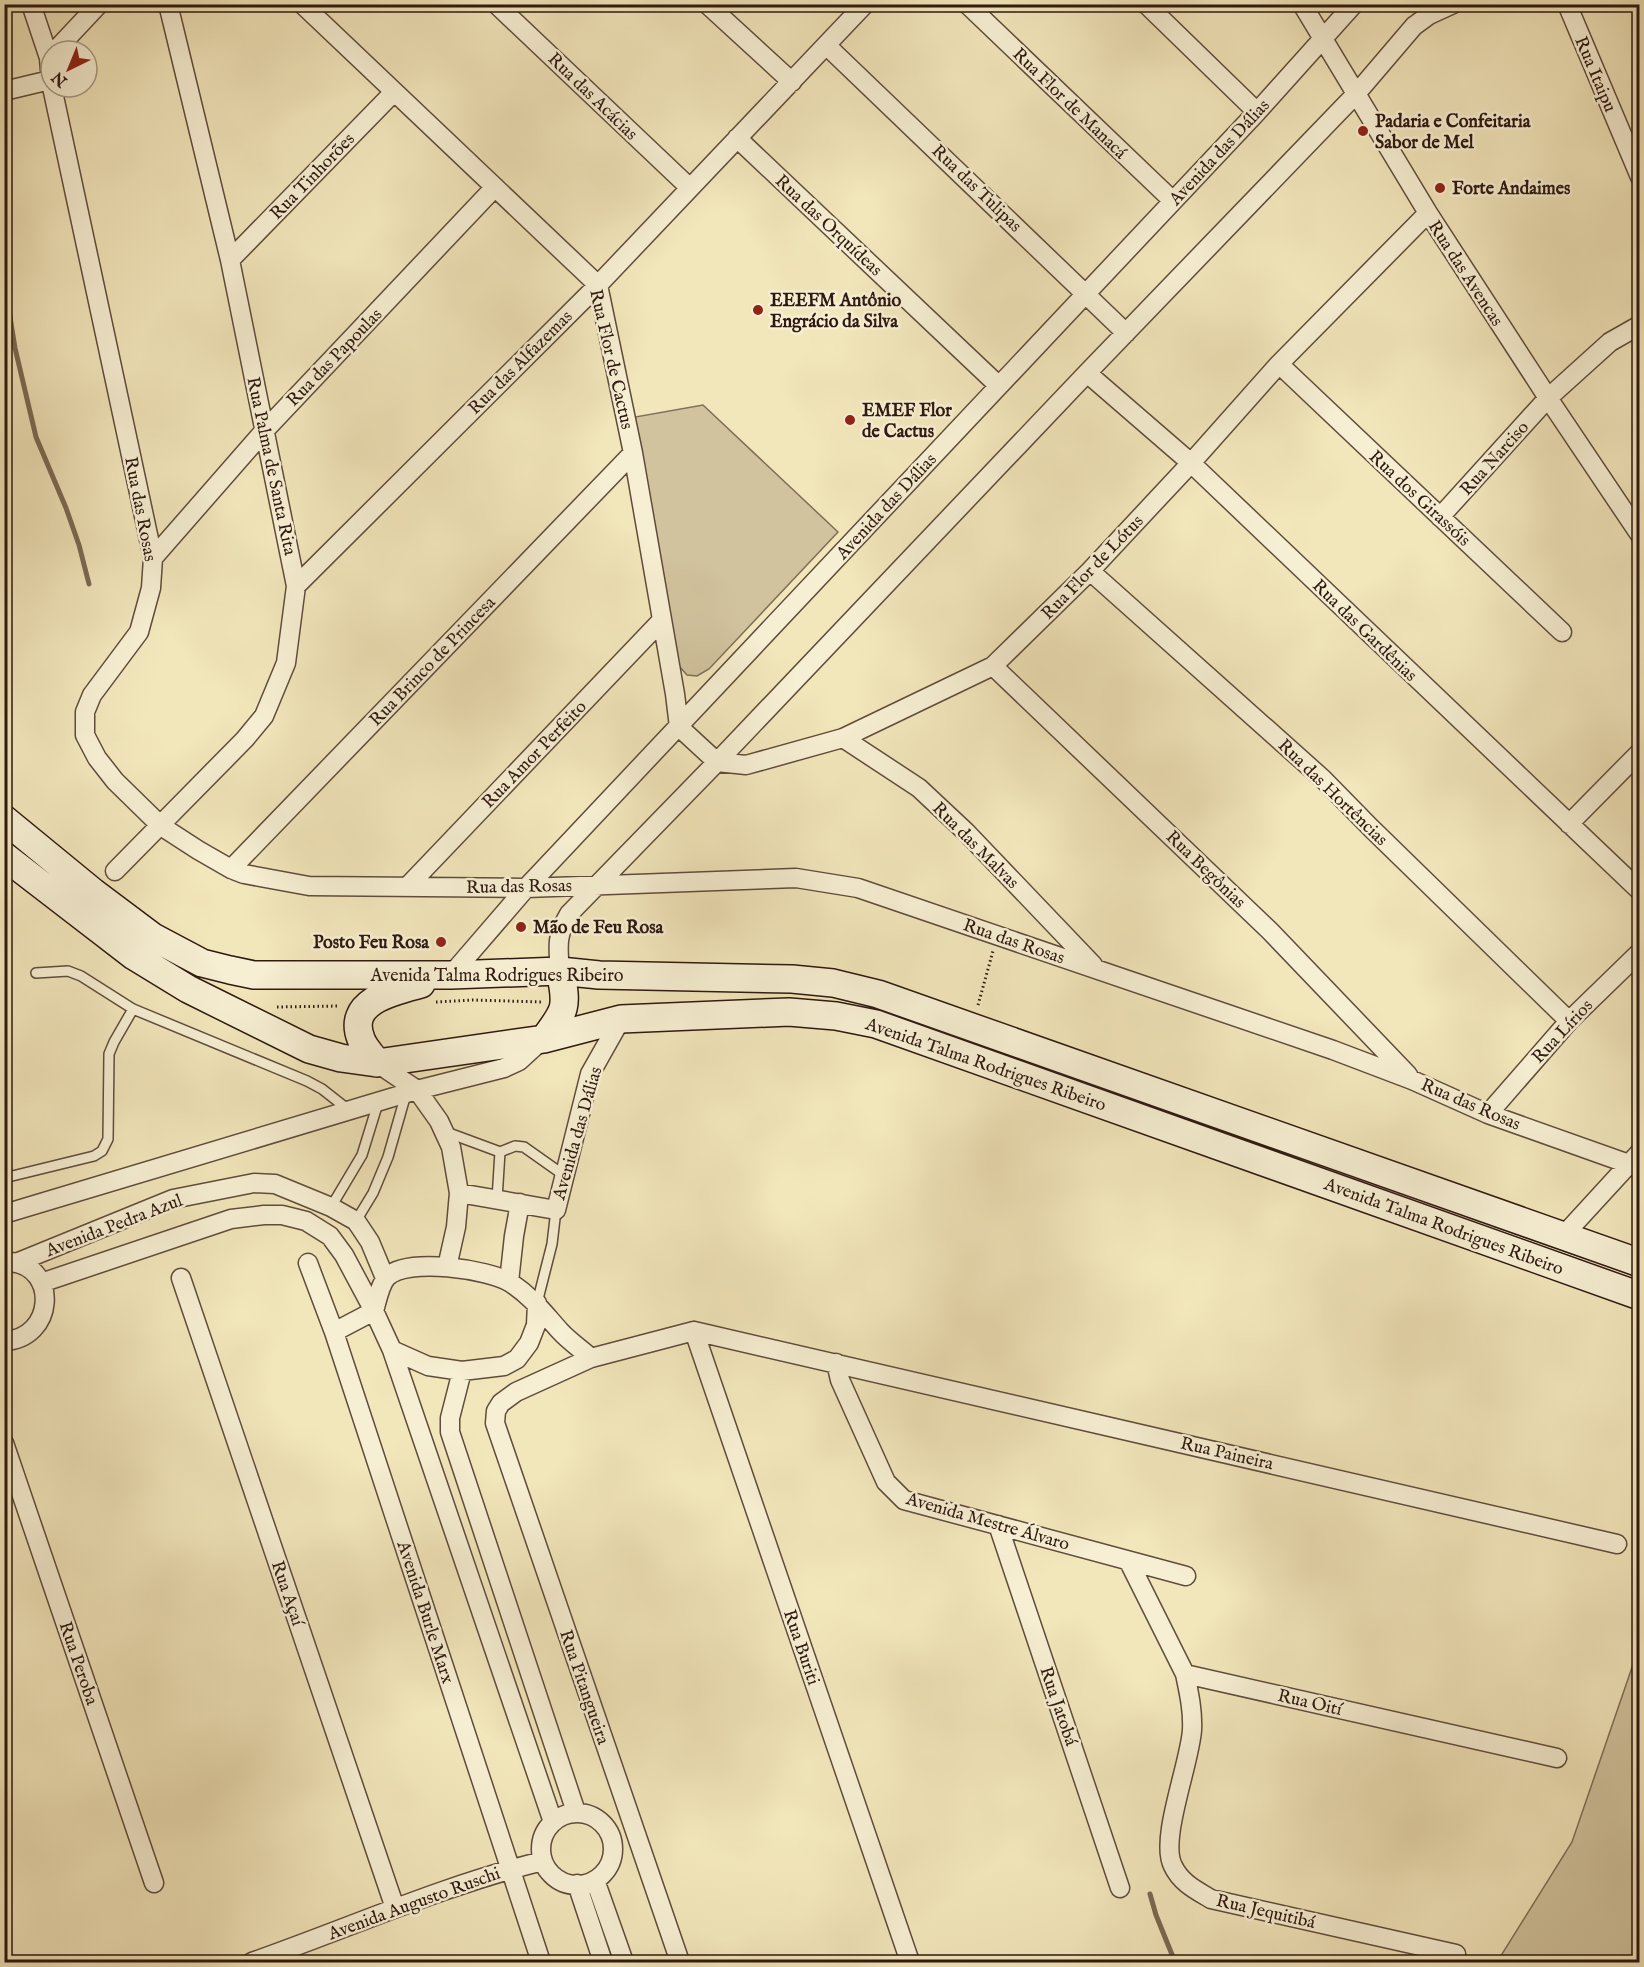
<svg xmlns="http://www.w3.org/2000/svg" width="1644" height="1967" font-family="'IM FELL English',serif">
  <rect width="100%" height="100%" fill="#f2e6bb"/>
  <filter id="stains"><feTurbulence type="fractalNoise" baseFrequency=".00333" numOctaves="4"/><feColorMatrix values="0 0 0 0 .2 0 0 0 0 .09 0 0 0 0 .02 0 0 0 .5 -.17"/></filter>
  <radialGradient id="worn" r=".72"><stop offset=".6" stop-color="#630" stop-opacity="0"/><stop offset="1" stop-color="#630" stop-opacity=".3"/></radialGradient>
  <path fill="#d1c39e" stroke="#806e58" stroke-width="1.5" d="M703,405L838,532L709,669L697,676L687,675L679,666L635,417Z
    M1639,1647V1962H1497L1572,1842Z"/>
  <g fill="none" stroke-linecap="round" stroke-linejoin="round">
    <path stroke="#7b6a54" stroke-width="5" d="M4,280L15,348L36,437L66,508L79,545L89,584
      M1638,1686L1640,1696
      M1150,1894L1156,1915L1175,1962
      M4,1960L22,1962"/>
    <g stroke="#5f4c3c" stroke-width="12">
      <path id="service" d="M36,973L68,971L81,976L133,1009L307,1081L322,1089L350,1111
        M446,1132L500,1152L515,1146L524,1147L565,1176
        M4,1178L94,1156L102,1151L108,1139L109,1054L114,1042L133,1009
        M497,1199L500,1152
        M331,1207L362,1155L378,1103
        M356,1221L373,1193L388,1157L406,1094
        M537,1303L552,1244L556,1210"/>
    </g>
    <g stroke="#5f4c3c" stroke-width="21">
      <path id="minor" d="M31,4L49,58L51,83
        M302,4L598,285L633,453L675,694L679,727
        M496,4L690,188
        M707,4L792,82
        M967,4L1173,201
        M1146,4L1257,112
        M1302,4L1428,213L1548,398L1640,535
        M1567,4L1640,177
        M826,45L1126,333
        M55,51L99,4
        M52,87L153,558L151,588L139,632L92,695L85,712V735L97,758L115,781L161,826L198,850L231,869L244,874L309,886L526,888L796,878L858,888L1333,1050L1412,1080L1488,1114L1640,1168
        M4,91L50,80
        M737,138L999,386
        M230,260L394,92
        M1279,364L1562,632
        M1087,373L1191,463L1640,891
        M1440,517L1548,398L1610,342L1640,325
        M153,558L265,430L495,187
        M1090,571L1323,779L1371,828L1569,1021
        M296,586L598,285L865,4
        M993,666L1270,931L1408,1075
        M679,727L717,762L746,765L843,738L993,666L1090,571L1191,463L1279,364L1428,213
        M843,738L919,788L966,832L1093,965
        M1569,824L1640,752
        M231,869L633,453
        M115,871L245,739L264,716L286,663L296,586L230,260L168,4
        M407,887L662,620
        M560,971C558,947 556,936 569,914L717,762L1087,373L1356,94L1414,26L1429,15L1453,4
        M451,975L526,888L1257,112L1354,4
        M377,1063L417,1090L439,1121L451,1147L459,1193L556,1210L590,1074L621,1019
        M1488,1114L1569,1021L1640,952
        M4,1214L417,1090L504,1068L519,1061L542,1040
        M1563,1236L1640,1152
        M16,1263L173,1199L254,1183L275,1184L331,1207L356,1221L370,1242L385,1278
        M308,1263L334,1332L541,1962
        M447,1267L456,1227L459,1193
        M181,1278L395,1908
        M509,1282L514,1236L520,1203
        M41,1283L231,1219L264,1215H282L306,1221L330,1236L344,1255L374,1311L334,1332
        M694,1331L910,1962
        M4,1341C55,1339 59,1267 11,1262
        M392,1350L428,1366L462,1371L504,1366L517,1359L529,1343L536,1325L537,1303
        M836,1363L840,1380L886,1482L904,1500L1186,1576
        M462,1371L450,1418V1432L576,1812
        M4,1443L154,1883
        M998,1525L1120,1888
        M1129,1562L1185,1674L1557,1758
        M1185,1674C1189,1693 1193,1711 1192,1730C1190,1763 1159,1840 1173,1866C1181,1883 1196,1890 1211,1899L1456,1954
        M541 1849a36 36 0 1 1 72 0a36 36 0 1 1-72 0Z
        M553,1822L392,1350L374,1311C377,1301 380,1284 387,1277C407,1257 488,1269 511,1283C533,1298 543,1312 560,1331C569,1341 581,1349 591,1358
        M595,1880L624,1962
        M577,1884L603,1962
        M252,1962C349,1928 444,1885 543,1861
        M680,1962L495,1423L496,1411L501,1403L516,1392L591,1358L694,1331L1617,1544"/>
    </g>
    <g stroke="#2e1911" stroke-width="30">
      <path id="secondary" d="M4,819L93,892L153,937L202,963L230,970L254,975H451L560,971L599,975L792,979L833,983L878,994L1640,1263
        M4,856L134,956L188,989L309,1049L341,1058L377,1063L544,1039L621,1019L789,1012L836,1016L876,1024L1640,1296
        M544,1039C566,1010 568,1007 560,971
        M377,1063C372,1055 364,1048 361,1039C346,1001 394,991 421,984"/>
    </g>
    <path stroke="#2e1911" stroke-width="3" stroke-dasharray="1.5 3" stroke-linecap="butt" d="M436,1002L473,1000L543,1002
      M978,1005L993,951
      M277,1007L339,1006"/>
    <use href="#service" stroke="#f7efd3" stroke-width="9"/>
    <use href="#minor" stroke="#f7efd3" stroke-width="18"/>
    <use href="#secondary" stroke="#f7efd3" stroke-width="27"/>
  </g>
  <g fill="#8f2418" stroke="#f7efd3" stroke-width="2">
    <circle cx="1363" cy="131" r="6"/>
    <circle cx="1440" cy="188" r="6"/>
    <circle cx="758" cy="310" r="6"/>
    <circle cx="850" cy="420" r="6"/>
    <circle cx="521" cy="927" r="6"/>
    <circle cx="441" cy="942" r="6"/>
  </g>
  <g text-anchor="middle" stroke-width="5" stroke-linejoin="round" paint-order="stroke">
    <g font-size="18" fill="#2e1911" stroke="#f7efd3">
      <text transform="translate(1596 74) rotate(67)" y="6">Rua Itaipu</text>
      <text transform="translate(593 96) rotate(44)" y="6">Rua das Acácias</text>
      <text transform="translate(1070 103) rotate(44)" y="6">Rua Flor de Manacá</text>
      <text transform="translate(1219 152) rotate(-47)" y="6">Avenida das Dálias</text>
      <text transform="translate(312 176) rotate(-46)" y="6">Rua Tinhorões</text>
      <text transform="translate(977 188) rotate(44)" y="6">Rua das Tulipas</text>
      <text transform="translate(829 225) rotate(43)" y="6">Rua das Orquídeas</text>
      <text transform="translate(1466 273) rotate(57)" y="6">Rua das Avencas</text>
      <text transform="translate(334 357) rotate(-46)" y="6">Rua das Papoulas</text>
      <text transform="translate(612 359) rotate(77)" y="6">Rua Flor de Cactus</text>
      <text transform="translate(520 362) rotate(-45)" y="6">Rua das Alfazemas</text>
      <text transform="translate(1494 458) rotate(-48)" y="6">Rua Narciso</text>
      <text transform="translate(272 466) rotate(78)" y="6">Rua Palma de Santa Rita</text>
      <text transform="translate(1420 498) rotate(43)" y="6">Rua dos Girassóis</text>
      <text transform="translate(886 506) rotate(-47)" y="6">Avenida das Dálias</text>
      <text transform="translate(141 509) rotate(79)" y="6">Rua das Rosas</text>
      <text transform="translate(1092 567) rotate(-46)" y="6">Rua Flor de Lótus</text>
      <text transform="translate(1365 630) rotate(44)" y="6">Rua das Gardênias</text>
      <text transform="translate(432 661) rotate(-46)" y="6">Rua Brinco de Princesa</text>
      <text transform="translate(534 754) rotate(-46)" y="6">Rua Amor Perfeito</text>
      <text transform="translate(1333 792) rotate(44)" y="6">Rua das Hortências</text>
      <text transform="translate(976 845) rotate(45)" y="6">Rua das Malvas</text>
      <text transform="translate(1206 869) rotate(44)" y="6">Rua Begônias</text>
      <text transform="translate(519 886) rotate(-1)" y="6">Rua das Rosas</text>
      <text transform="translate(1014 941) rotate(19)" y="6">Rua das Rosas</text>
      <text x="497" y="981">Avenida Talma Rodrigues Ribeiro</text>
      <text transform="translate(1562 1031) rotate(-47)" y="6">Rua Lírios</text>
      <text transform="translate(986 1064) rotate(19)" y="6">Avenida Talma Rodrigues Ribeiro</text>
      <text transform="translate(1471 1104) rotate(23)" y="6">Rua das Rosas</text>
      <text transform="translate(577 1133) rotate(-74)" y="6">Avenida das Dálias</text>
      <text transform="translate(114 1225) rotate(-21)" y="6">Avenida Pedra Azul</text>
      <text transform="translate(1444 1226) rotate(20)" y="6">Avenida Talma Rodrigues Ribeiro</text>
      <text transform="translate(1227 1453) rotate(13)" y="6">Rua Paineira</text>
      <text transform="translate(988 1521) rotate(16)" y="6">Avenida Mestre Álvaro</text>
      <text transform="translate(288 1593) rotate(71)" y="6">Rua Açaí</text>
      <text transform="translate(426 1612) rotate(72)" y="6">Avenida Burle Marx</text>
      <text transform="translate(802 1647) rotate(71)" y="6">Rua Buriti</text>
      <text transform="translate(79 1663) rotate(71)" y="6">Rua Peroba</text>
      <text transform="translate(585 1687) rotate(71)" y="6">Rua Pitangueira</text>
      <text transform="translate(1310 1702) rotate(13)" y="6">Rua Oití</text>
      <text transform="translate(1059 1706) rotate(71)" y="6">Rua Jatobá</text>
      <text transform="translate(414 1903) rotate(-20)" y="6">Avenida Augusto Ruschi</text>
      <text transform="translate(1266 1911) rotate(13)" y="6">Rua Jequitibá</text>
    </g>
    <g font-size="18" font-weight="bold" fill="#2e1911" stroke="#f7efd3" text-anchor="start">
      <text x="1375" y="127">Padaria e Confeitaria<tspan x="1375" dy="21">Sabor de Mel</tspan></text>
      <text x="1452" y="194">Forte Andaimes</text>
      <text x="770" y="306">EEEFM Antônio<tspan x="770" dy="21">Engrácio da Silva</tspan></text>
      <text x="862" y="416">EMEF Flor<tspan x="862" dy="21">de Cactus</tspan></text>
      <text x="533" y="933">Mão de Feu Rosa</text>
      <text x="429" y="948" text-anchor="end">Posto Feu Rosa</text>
    </g>
  </g>
  <rect width="1644" height="1967" fill="none" stroke="#f2e6bb" stroke-width="24"/>
  <rect x="6" y="6" width="1632" height="1955" fill="none" stroke="#2e1911" stroke-width="3"/>
  <rect x="12" y="12" width="1620" height="1943" fill="none" stroke="#2e1911" stroke-width="1.5"/>
  <g transform="translate(69 69) rotate(223)"><circle r="28" fill="#f7efd3" stroke="#a79985" stroke-width="1.5"/>
  <path d="M0-4.5L10 22L0 15L-10 22Z" fill="#8f2418"/>
  <text y="-9" font-size="16" font-weight="bold" text-anchor="middle" fill="#2e1911">N</text>
  </g>
  <rect width="100%" height="100%" filter="url(#stains)"/>
  <rect width="100%" height="100%" fill="url(#worn)"/>
</svg>
